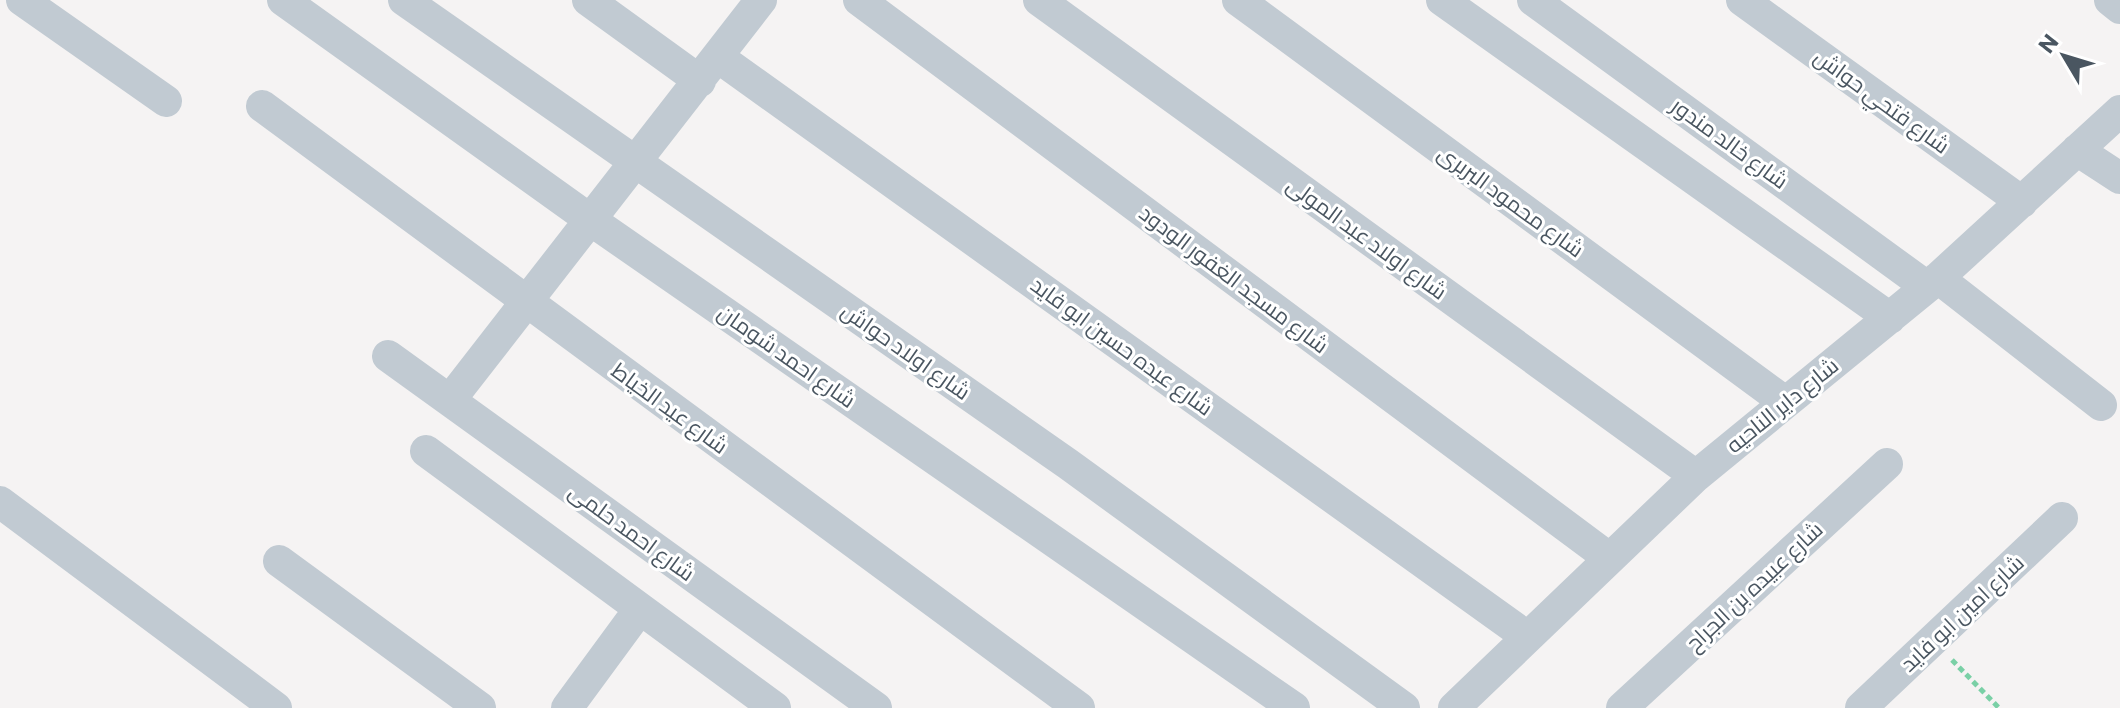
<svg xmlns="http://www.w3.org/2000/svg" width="2120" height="708" font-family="Commissioner,Cairo,sans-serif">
  <rect width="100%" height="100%" fill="#f5f3f3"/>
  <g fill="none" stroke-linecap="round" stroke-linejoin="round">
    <path stroke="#7ad0a6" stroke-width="5" stroke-dasharray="6 4" stroke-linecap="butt" d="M1952,660L1999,708"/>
    <path stroke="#c1cad2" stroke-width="32" d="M22,0L166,101
      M283,0L592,221L1294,708
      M404,0L1068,464L1404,708
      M588,0L700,81
      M859,0L1609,558
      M1039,0L1696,476
      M1238,0L1785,402
      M1442,0L1890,318
      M1533,0L1927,287
      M1742,0L2022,202
      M2110,0L2120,8
      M718,57L1526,636
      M262,106L1079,708
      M2077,150L2120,178
      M1938,278L2101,405
      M388,356L876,708
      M450,400L761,0
      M426,451L775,708
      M0,502L276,708
      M279,561L480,708
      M567,708L639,610
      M1454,708L1696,476L1938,278L2120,111
      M1622,708L1887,464
      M1861,708L2062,518"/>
  </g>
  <g text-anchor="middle" stroke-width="6" stroke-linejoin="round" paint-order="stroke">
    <g font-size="22" fill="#4a5661" stroke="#fff">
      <text transform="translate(1882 101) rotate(36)" y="8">شارع فتحي حواش</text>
      <text transform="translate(1730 143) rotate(36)" y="8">شارع خالد مندور</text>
      <text transform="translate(1511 201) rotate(36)" y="8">شارع محمود البربرى</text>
      <text transform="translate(1367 238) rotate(36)" y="8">شارع اولاد عبد المولى</text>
      <text transform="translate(1234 279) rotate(37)" y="8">شارع مسجد الغفور الودود</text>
      <text transform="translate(1122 346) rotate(36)" y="8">شارع عبده حسين ابو فايد</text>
      <text transform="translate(906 351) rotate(35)" y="8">شارع اولاد حواش</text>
      <text transform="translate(787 356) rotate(35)" y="8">شارع احمد شومان</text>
      <text transform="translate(1782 405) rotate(-39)" y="8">شارع داير الناحيه</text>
      <text transform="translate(670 408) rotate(36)" y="8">شارع عيد الخياط</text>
      <text transform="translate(632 532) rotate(36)" y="8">شارع احمد حلمى</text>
      <text transform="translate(1754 586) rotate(-43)" y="8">شارع عبيده بن الجراح</text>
      <text transform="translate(1962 613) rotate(-43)" y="8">شارع امين ابو فايد</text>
    </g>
  </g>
  <g transform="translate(2064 56) rotate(308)" stroke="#ffffff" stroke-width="6" paint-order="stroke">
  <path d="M0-6L14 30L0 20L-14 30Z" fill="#4a5661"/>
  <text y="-12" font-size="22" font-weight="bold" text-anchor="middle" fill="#4a5661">N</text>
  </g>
</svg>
